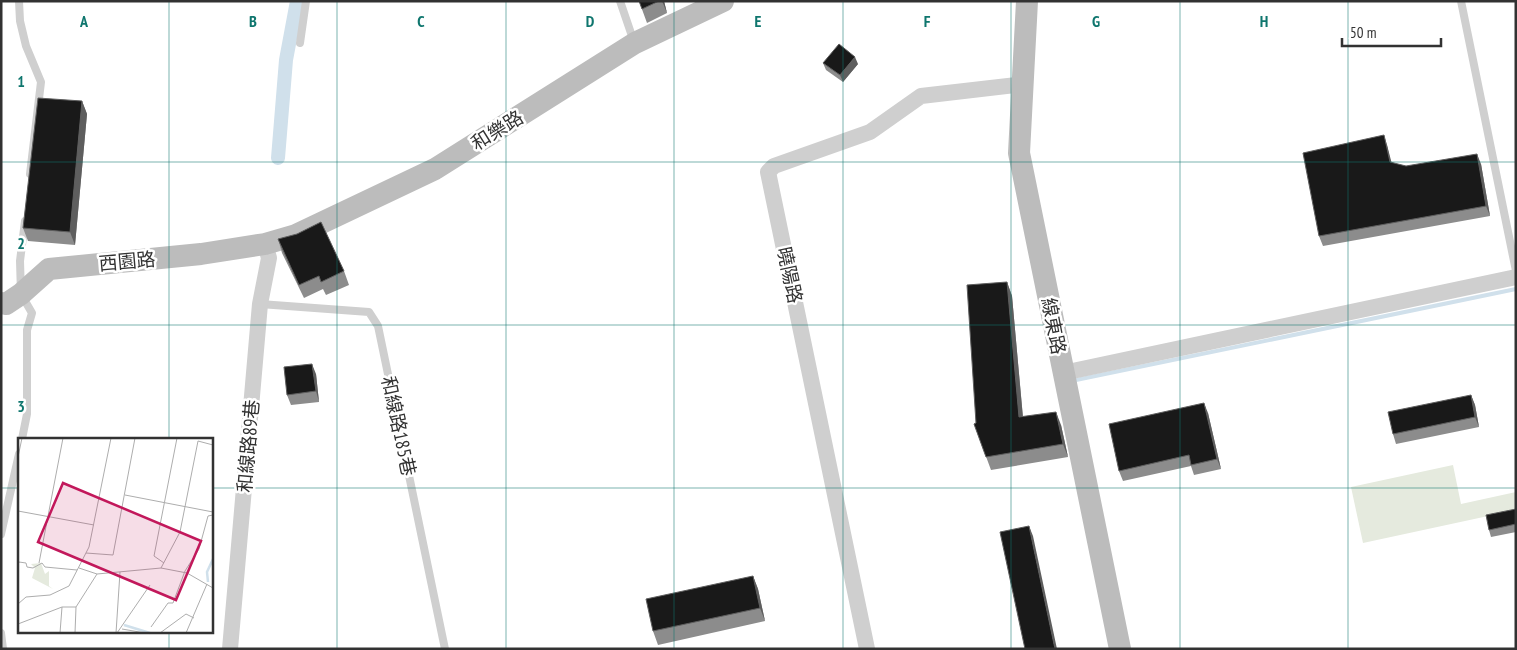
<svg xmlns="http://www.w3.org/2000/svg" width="1517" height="650" font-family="'PT Sans Narrow','Noto Sans TC',sans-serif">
  <rect width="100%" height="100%" fill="#fff"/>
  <path fill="#e5eade" d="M1453,465L1461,504L1516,492V510L1363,543L1351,487Z"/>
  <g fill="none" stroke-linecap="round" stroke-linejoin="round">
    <path stroke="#d0e0eb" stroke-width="4" d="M1076,380L1516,289"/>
    <path stroke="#d0e0eb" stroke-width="14" d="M278,158L286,60L297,1"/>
    <path stroke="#cfcfcf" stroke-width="8" d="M19,1L20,21L26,46L41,82L30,174
      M620,1L634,42
      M1461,1L1516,271
      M300,43L306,1
      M260,304L369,312L378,326L445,649
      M22,439L27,414V330L32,313L21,294L20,261L25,221
      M1,534L19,454
      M1,633L3,649"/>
    <path stroke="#cfcfcf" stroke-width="16" d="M1063,373L1516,277
      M230,649L260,304L269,258L265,244
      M867,649L768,172L774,166L870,132L921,96L1024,84"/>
    <path stroke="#bcbcbc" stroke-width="22" d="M1027,1L1019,153L1120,649
      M1,303L6,304L21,294L49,269L201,254L265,244L296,235L435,169L635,43L723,1"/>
  </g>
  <path fill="#8c8c8c" d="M639,1H664L667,13L647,23Z
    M823,63L858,64L843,82L826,70Z
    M82,101L87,114L75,245L28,241L23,228Z
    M1387,145L1391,163L1406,166L1481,164L1490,216L1323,246L1319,236Z
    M278,239L344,271L349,285L326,295L323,289L304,298L282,253Z
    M1007,282L1012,296L1023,417L1061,425L1068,457L991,470L974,424L976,423Z
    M316,374L319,402L291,405L287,395Z
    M1471,395L1475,405L1479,427L1396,444L1393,434Z
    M1208,413L1221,469L1194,475L1191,466L1123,481L1119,471Z
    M1516,509V532L1491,537L1489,530Z
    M753,576L758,589L765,621L658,645L653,631Z"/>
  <path fill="#5e5e5e" d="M662,1H664L667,13Z
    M855,57L858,64L843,82L840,75Z
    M82,101L87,114L75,245L70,232Z
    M1384,135L1387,145L1394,172L1390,162Z
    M1477,154L1481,164L1490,216L1486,206Z
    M1007,282L1012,296L1024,430L1019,417Z
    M312,364L316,374L319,402L316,391Z
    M1471,395L1475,405L1479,427L1475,417Z
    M1204,403L1208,413L1221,469L1217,459Z
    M1056,412L1061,425L1068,457L1063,444Z
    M1029,526L1033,536L1057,649H1055Z
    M753,576L758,589L765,621L760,608Z"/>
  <path fill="#191919" stroke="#5e5e5e" d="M639,1H659L642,9Z
    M839,44L855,57L840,75L823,63Z
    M38,98L82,101L70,232L23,228Z
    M1384,135L1390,162L1406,166L1477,154L1486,206L1319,236L1303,153Z
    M321,222L344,271L321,282L319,276L299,285L278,239L297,234Z
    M1007,282L1019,417L1056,412L1063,444L986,457L974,424L976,423L967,285Z
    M312,364L316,391L287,395L284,367Z
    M1471,395L1475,417L1393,434L1388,412Z
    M1204,403L1217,459L1191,465L1189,455L1119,471L1109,424Z
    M1516,509V524L1489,530L1486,515Z
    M1029,526L1055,649H1025L1000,532Z
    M753,576L760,608L653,631L646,599Z"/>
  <path fill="none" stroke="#0f766e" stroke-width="1" stroke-opacity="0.55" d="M169,1V439M337,1V649M506,1V649M674,1V649M843,1V649M1011,1V649M1180,1V649M1348,1V649M1,162H1516M1,325H1516M1,488H19M211,488H1516M169,631V649"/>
  <g text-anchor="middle" stroke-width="5" stroke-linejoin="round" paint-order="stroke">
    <g font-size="19" fill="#323232" stroke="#fff">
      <text transform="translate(497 130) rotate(-32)" y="7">和樂路</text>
      <text transform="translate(127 261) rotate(-5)" y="7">西園路</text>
      <text transform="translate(790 275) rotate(78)" y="7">曉陽路</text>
      <text transform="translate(1054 326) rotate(79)" y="7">線東路</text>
      <text transform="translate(399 426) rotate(78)" y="7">和線路185巷</text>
      <text transform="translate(248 446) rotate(-85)" y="7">和線路89巷</text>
    </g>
  </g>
  <g transform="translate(18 438)">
    <rect width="195" height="195" fill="#fff"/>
    <path d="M23,125L27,136L31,133V148L35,151L14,140L17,130L13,126Z" fill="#e5eade"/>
    <path fill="none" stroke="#d0e0eb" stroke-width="2.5" d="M190,144L189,134L195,121M106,187L132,195"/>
    <path fill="none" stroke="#adadad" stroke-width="1" d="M0,19L4,0M107,57L195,74M0,73L76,87M68,115L95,117L117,0M21,125L45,0M146,125L136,118L159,0M0,127L1,124L8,125L9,129L15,130L24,125L27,129L59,132M61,130L79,136L143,130L169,135L195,150M143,130L162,94L180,3L195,7M0,166L8,159L32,157L51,148L71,109L93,0M0,186L44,169H58L79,136M133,189L150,165H155L167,133L181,111L190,78L195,77M104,191L127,195M42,195L44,169M57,195L58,169M98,195L102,134M99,195L132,147M142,195L168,176L176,180M168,195L189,146"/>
    <path fill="#c2185b" fill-opacity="0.15" stroke="#c2185b" stroke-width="2.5" d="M45,45L183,103L158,162L20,104Z"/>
    <rect width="195" height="195" fill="none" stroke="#323232" stroke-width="2.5"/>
  </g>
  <g font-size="16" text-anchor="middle" font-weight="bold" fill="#0f766e" stroke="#fff" stroke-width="5" stroke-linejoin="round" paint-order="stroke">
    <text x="84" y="27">A</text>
    <text x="253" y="27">B</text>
    <text x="421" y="27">C</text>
    <text x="590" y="27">D</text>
    <text x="758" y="27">E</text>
    <text x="927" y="27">F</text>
    <text x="1096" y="27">G</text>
    <text x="1264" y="27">H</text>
    <text x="21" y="87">1</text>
    <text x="21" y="249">2</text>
    <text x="21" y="412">3</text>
  </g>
  <rect width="1517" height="650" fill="none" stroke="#323232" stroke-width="5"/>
  <path d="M1342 38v8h99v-8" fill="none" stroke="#323232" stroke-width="2.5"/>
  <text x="1350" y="38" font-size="15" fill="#323232" stroke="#ffffff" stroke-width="4" paint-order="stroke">50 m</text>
</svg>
